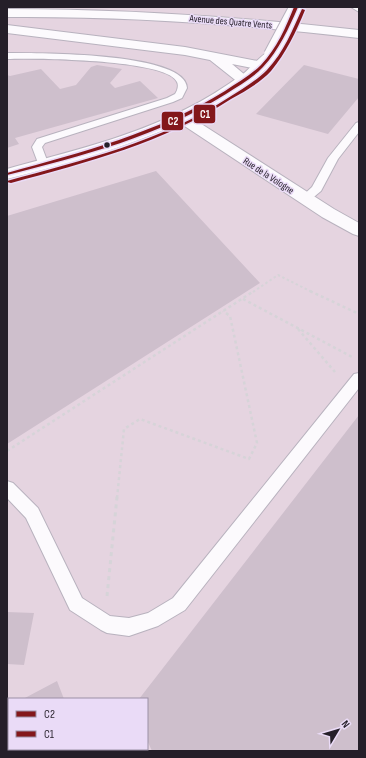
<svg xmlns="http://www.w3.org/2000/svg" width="366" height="758" font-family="'Sofia Sans Condensed',sans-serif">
  <rect width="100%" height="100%" fill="#e9e1f1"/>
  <path fill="#e5d4e0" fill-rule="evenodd" d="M7,7H359V751H7ZM9,699H147V749H9Z"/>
  <path fill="#cebfcc" d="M97,65L122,69L110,83L115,88L140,81L158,98L15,138L19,144L7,148V75L10,76L41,69L60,89L76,85L91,67Z
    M304,65L359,79V97L328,134L256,114Z
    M156,171L260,283L7,444V216Z
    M359,415V751H152L147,740V699H139Z
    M7,612L34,613L24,665L7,664Z
    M57,681L64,699H23Z
    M9,706V749H36L37,751H7V707Z"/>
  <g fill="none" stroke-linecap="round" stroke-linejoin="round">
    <g stroke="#b8b2be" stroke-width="2">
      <path id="lane" d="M351,7H359V12Z
        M7,53C35,53 186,52 187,88L182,98L173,102L45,143L42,147L48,163L43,166L38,163L32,147L37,139L167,98L175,94C177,91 179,86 177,82C167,59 33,58 7,59Z
        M359,122V132L338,159L321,191L309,201H301L299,199L312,187L328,158L356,123Z
        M359,373V388L185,610L158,626L129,636L107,633L101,630L70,610L26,518L7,498V481L13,483L38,508L82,598L110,616L129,618L148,613L173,598L354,374Z"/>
    </g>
    <g stroke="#b8b2be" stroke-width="2">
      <path id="street" d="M271,51L276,52L278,55C260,81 221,105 192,118L334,209L359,223V236L353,234L322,217L180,123C125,148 65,165 7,179V169C67,152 130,138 186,109C206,99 225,87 243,74C251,68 262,53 271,51Z"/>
    </g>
    <g stroke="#b8b2be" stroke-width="2">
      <path id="primary" d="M7,9C125,9 242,17 359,30V38C242,24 125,16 7,17Z
        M7,25L185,47L263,62L268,63L270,66L268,69L263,70L232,64L251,80L249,83L244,84L239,83L210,60L185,55L7,33Z"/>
    </g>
    <path stroke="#d6d4d8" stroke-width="2" stroke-dasharray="2.5 2.5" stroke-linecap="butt" d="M253,292L278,275L312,292"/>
    <path stroke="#d6d4d8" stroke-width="2.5" stroke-dasharray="3 3" stroke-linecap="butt" d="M310,291L359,314
      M243,299L354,358
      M298,329L335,372
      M7,451L254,291
      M117,498L124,429L140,419L249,459L257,443L230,316L223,311"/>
    <path stroke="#d6d4d8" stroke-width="3" stroke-dasharray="4 4" stroke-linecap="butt" d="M107,596L117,497"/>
    <use href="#lane" fill="#fcfafd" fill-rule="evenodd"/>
    <use href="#street" fill="#fcfafd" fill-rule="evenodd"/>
    <use href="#primary" fill="#fcfafd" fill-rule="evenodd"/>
    <g stroke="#b8b2be" stroke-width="16" stroke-linecap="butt">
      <path id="street-bridge" d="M271,55L295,10"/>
    </g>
    <use href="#street-bridge" stroke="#fcfafd" stroke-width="14"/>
    <g stroke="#eadbf7" stroke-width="3">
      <path id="bus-1" d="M294,7H298C289,28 279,50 263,67C253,78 238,86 226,94C160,136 82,156 7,175V173C82,152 158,133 225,91C237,83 251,75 261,65C277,48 286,27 294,7Z"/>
    </g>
    <g stroke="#eadbf7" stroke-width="3">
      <path id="bus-2" d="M302,9L305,10C296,32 286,53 271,71C260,83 245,91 231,99C163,143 88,162 11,183L7,182V181C84,160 160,142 228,98C242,89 256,81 267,70C284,52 292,31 302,9Z"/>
    </g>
    <use href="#bus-1" fill="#83171b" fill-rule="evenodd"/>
    <use href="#bus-2" fill="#83171b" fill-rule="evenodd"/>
  </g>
  <circle fill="#251f29" stroke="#eadbf7" stroke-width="1.5" cx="107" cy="145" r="3.5"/>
  <g text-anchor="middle" stroke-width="3" stroke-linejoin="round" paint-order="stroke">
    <g font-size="10" fill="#251f29" stroke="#eadbf7">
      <text transform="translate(231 21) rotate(5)" y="4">Avenue des Quatre Vents</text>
      <text transform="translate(269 175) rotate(33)" y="4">Rue de la Vologne</text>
    </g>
  </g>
  <g stroke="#eadbf7" stroke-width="1.5">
    <rect x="193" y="104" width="23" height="20" rx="4" fill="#83171b"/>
    <rect x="161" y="111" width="23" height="20" rx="4" fill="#83171b"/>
  </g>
  <g font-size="11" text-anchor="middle" font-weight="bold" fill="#fff">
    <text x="205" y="118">C1</text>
    <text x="173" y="125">C2</text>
  </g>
  <rect width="366" height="758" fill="none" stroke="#251f29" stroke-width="16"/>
  <rect x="8" y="698" width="140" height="52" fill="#eadbf7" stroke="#9b90a5"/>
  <rect x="16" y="711" width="20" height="6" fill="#83171b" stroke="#9b90a5"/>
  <text x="44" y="718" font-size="12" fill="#251f29">C2</text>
  <rect x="16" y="731" width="20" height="6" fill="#83171b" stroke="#9b90a5"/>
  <text x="44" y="738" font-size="12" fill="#251f29">C1</text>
  <g transform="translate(338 730) rotate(52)" stroke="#eadbf7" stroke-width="3" paint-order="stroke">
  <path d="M0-3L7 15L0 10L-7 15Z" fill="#251f29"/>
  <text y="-6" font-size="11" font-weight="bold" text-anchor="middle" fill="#251f29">N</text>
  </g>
</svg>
